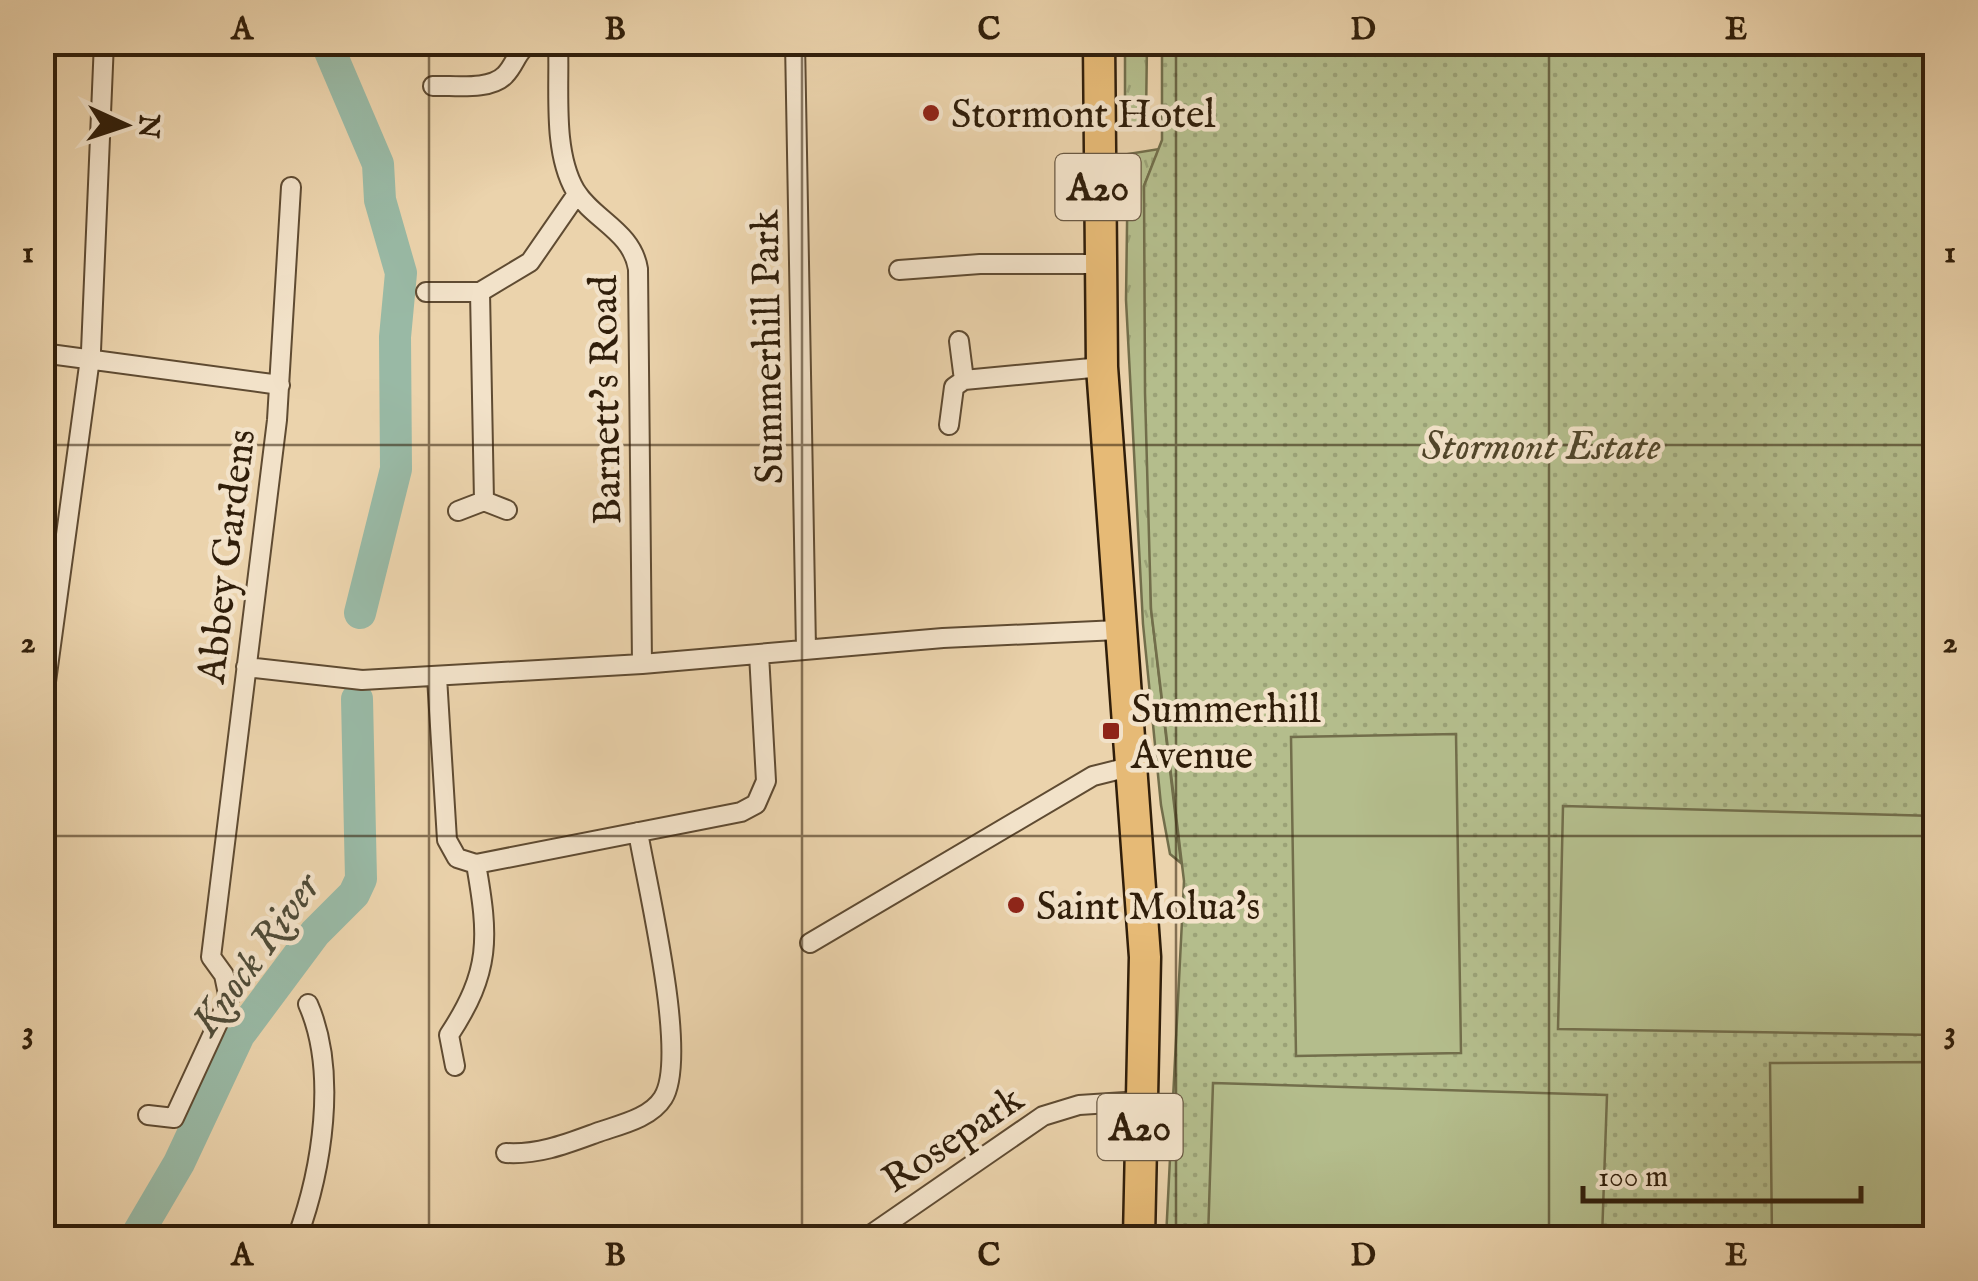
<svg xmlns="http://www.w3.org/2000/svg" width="1978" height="1281" font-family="'IM FELL English',serif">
  <defs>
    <pattern id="grass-tufts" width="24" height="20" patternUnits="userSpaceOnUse" patternTransform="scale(2.5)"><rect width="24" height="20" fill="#b4bd8c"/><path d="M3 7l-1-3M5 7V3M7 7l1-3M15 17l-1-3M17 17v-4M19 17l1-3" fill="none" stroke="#9ba277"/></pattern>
    <pattern id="park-dots" width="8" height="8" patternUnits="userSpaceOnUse" patternTransform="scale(2.5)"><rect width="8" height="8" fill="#b4bd8c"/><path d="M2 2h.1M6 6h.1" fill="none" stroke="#9ba277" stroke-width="1.8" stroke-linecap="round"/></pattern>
  </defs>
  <rect width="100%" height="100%" fill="#ebd3ac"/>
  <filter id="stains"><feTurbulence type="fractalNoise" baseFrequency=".002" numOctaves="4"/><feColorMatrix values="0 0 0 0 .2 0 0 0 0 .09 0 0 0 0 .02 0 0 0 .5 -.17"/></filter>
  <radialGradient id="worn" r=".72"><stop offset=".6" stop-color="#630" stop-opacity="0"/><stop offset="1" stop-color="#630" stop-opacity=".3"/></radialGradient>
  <path fill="url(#grass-tufts)" stroke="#726e4b" stroke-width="2.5" d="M1125,43H1147L1146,119L1141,126L1127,124L1125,118Z
    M1159,149L1144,186L1151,609L1181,863L1170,854L1161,805L1143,624L1126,300L1128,154Z"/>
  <path fill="url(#park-dots)" stroke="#726e4b" stroke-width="2.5" d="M1162,43H1935V1238H1166L1184,881L1151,609L1145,393L1144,186L1162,140Z"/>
  <path fill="#b4bd8c" stroke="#726e4b" stroke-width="2.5" d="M1456,734L1461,1053L1296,1056L1291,737Z
    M1563,806L1935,816V1035L1558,1029Z
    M1935,1062V1238H1772L1770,1063Z
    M1213,1083L1607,1095L1602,1238H1208Z"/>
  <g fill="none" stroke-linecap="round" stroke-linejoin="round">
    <path stroke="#99b9a5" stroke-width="32" d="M326,42L378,164L380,200L401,273L395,337L396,469L360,613
      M135,1238L179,1163L239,1035L315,933L354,894L361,879L357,699"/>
    <g stroke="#5f4b32" stroke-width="22">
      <path id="minor" d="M558,42C560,88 552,150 575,190C593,220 632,231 638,269L642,664
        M795,42L806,649
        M433,86C453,85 490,91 505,75C518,62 516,46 538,42
        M899,270L980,264H1099
        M426,292H480L530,262L577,194
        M480,292L484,501
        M959,341L964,380
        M42,353L280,385
        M949,425L954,387L964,380L1102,367
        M458,511L484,501L507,510
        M246,667L362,680L642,664L943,638L1118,630
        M437,677L447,840L457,858L476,864L741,812L756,804L766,781L759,654
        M42,711L91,351L104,42
        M810,943L1093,776L1129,767
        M455,1066L449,1035C491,971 489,938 476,864
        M148,1115L174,1118L229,999L224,975L211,957L277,420L291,187
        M506,1153C538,1155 566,1144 596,1133C618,1125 650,1119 663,1098C689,1057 647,886 638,832
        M297,1238C322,1170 338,1072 308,1004
        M866,1238L1043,1116L1079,1105L1141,1101"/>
    </g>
    <g stroke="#301e0a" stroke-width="35">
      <path id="trunk" d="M1099,42L1102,367L1145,957L1139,1238"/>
    </g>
    <use href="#minor" stroke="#f2e2c9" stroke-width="18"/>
    <use href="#trunk" stroke="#e6ba76" stroke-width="30"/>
  </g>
  <path fill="none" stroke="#301e0a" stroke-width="2.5" stroke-opacity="0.55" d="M429,42V1238M802,42V1238M1176,42V1238M1549,42V1238M42,445H1936M42,836H1936"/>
  <g fill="#8f2418" stroke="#f2e2c9" stroke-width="4">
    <circle cx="931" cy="113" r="10"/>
    <rect x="1101" y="721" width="20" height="20" rx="5"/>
    <circle cx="1016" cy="905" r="10"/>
  </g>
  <g text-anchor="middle" stroke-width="9" stroke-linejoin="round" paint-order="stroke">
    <g fill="#f2e2c9" stroke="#6a5943" stroke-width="2.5">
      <rect x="1055.5" y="154" width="85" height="66" rx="8"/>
      <rect x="1097.5" y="1094" width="85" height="66" rx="8"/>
    </g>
    <g font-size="38" font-weight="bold" fill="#301e0a">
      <text x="1098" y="200">A20</text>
      <text x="1140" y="1140">A20</text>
    </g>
    <g font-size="40" fill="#301e0a" stroke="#f2e2c9" text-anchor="start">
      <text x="951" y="127">Stormont Hotel</text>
      <text x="1131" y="722">Summerhill<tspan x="1131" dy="46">Avenue</tspan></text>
      <text x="1036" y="919">Saint Molua's</text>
    </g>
    <g font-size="40" fill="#301e0a" stroke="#f2e2c9">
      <text transform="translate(766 347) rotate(-91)" y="14">Summerhill Park</text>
      <text transform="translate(604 400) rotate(-91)" y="14">Barnett's Road</text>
      <text transform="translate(225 556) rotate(-83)" y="14">Abbey Gardens</text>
      <text transform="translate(952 1138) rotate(-34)" y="14">Rosepark</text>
    </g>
    <g font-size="40" font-style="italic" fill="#51462a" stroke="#f2e2c9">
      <text x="1541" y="459">Stormont Estate</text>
    </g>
    <g font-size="42" font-style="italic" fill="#504c38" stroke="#f2e2c9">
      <text transform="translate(254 953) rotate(-54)" y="15">Knock River</text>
    </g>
  </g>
  <rect width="1978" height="1281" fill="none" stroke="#ebd3ac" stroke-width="110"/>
  <g transform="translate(125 125) rotate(93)" stroke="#f2e2c9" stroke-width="8" paint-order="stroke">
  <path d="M0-8L18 38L0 25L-18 38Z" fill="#301e0a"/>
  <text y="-15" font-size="28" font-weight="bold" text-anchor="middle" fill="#301e0a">N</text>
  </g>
  <path d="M1583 1186v15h278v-15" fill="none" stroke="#301e0a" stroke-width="5"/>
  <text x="1598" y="1186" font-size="30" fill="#301e0a" stroke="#f2e2c9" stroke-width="8" paint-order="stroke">100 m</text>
  <rect x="55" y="55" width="1868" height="1171" fill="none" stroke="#301e0a" stroke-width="4"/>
  <g font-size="32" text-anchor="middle" font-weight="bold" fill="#301e0a">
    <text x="242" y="39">A</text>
    <text x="615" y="39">B</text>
    <text x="989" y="39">C</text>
    <text x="1363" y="39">D</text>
    <text x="1736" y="39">E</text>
    <text x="28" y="262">1</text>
    <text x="1950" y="262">1</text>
    <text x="28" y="652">2</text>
    <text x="1950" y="652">2</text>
    <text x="28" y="1042">3</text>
    <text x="1950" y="1042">3</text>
    <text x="242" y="1265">A</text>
    <text x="615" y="1265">B</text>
    <text x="989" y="1265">C</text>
    <text x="1363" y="1265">D</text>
    <text x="1736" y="1265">E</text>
  </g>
  <rect width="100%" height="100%" filter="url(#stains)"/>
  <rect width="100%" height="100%" fill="url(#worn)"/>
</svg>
